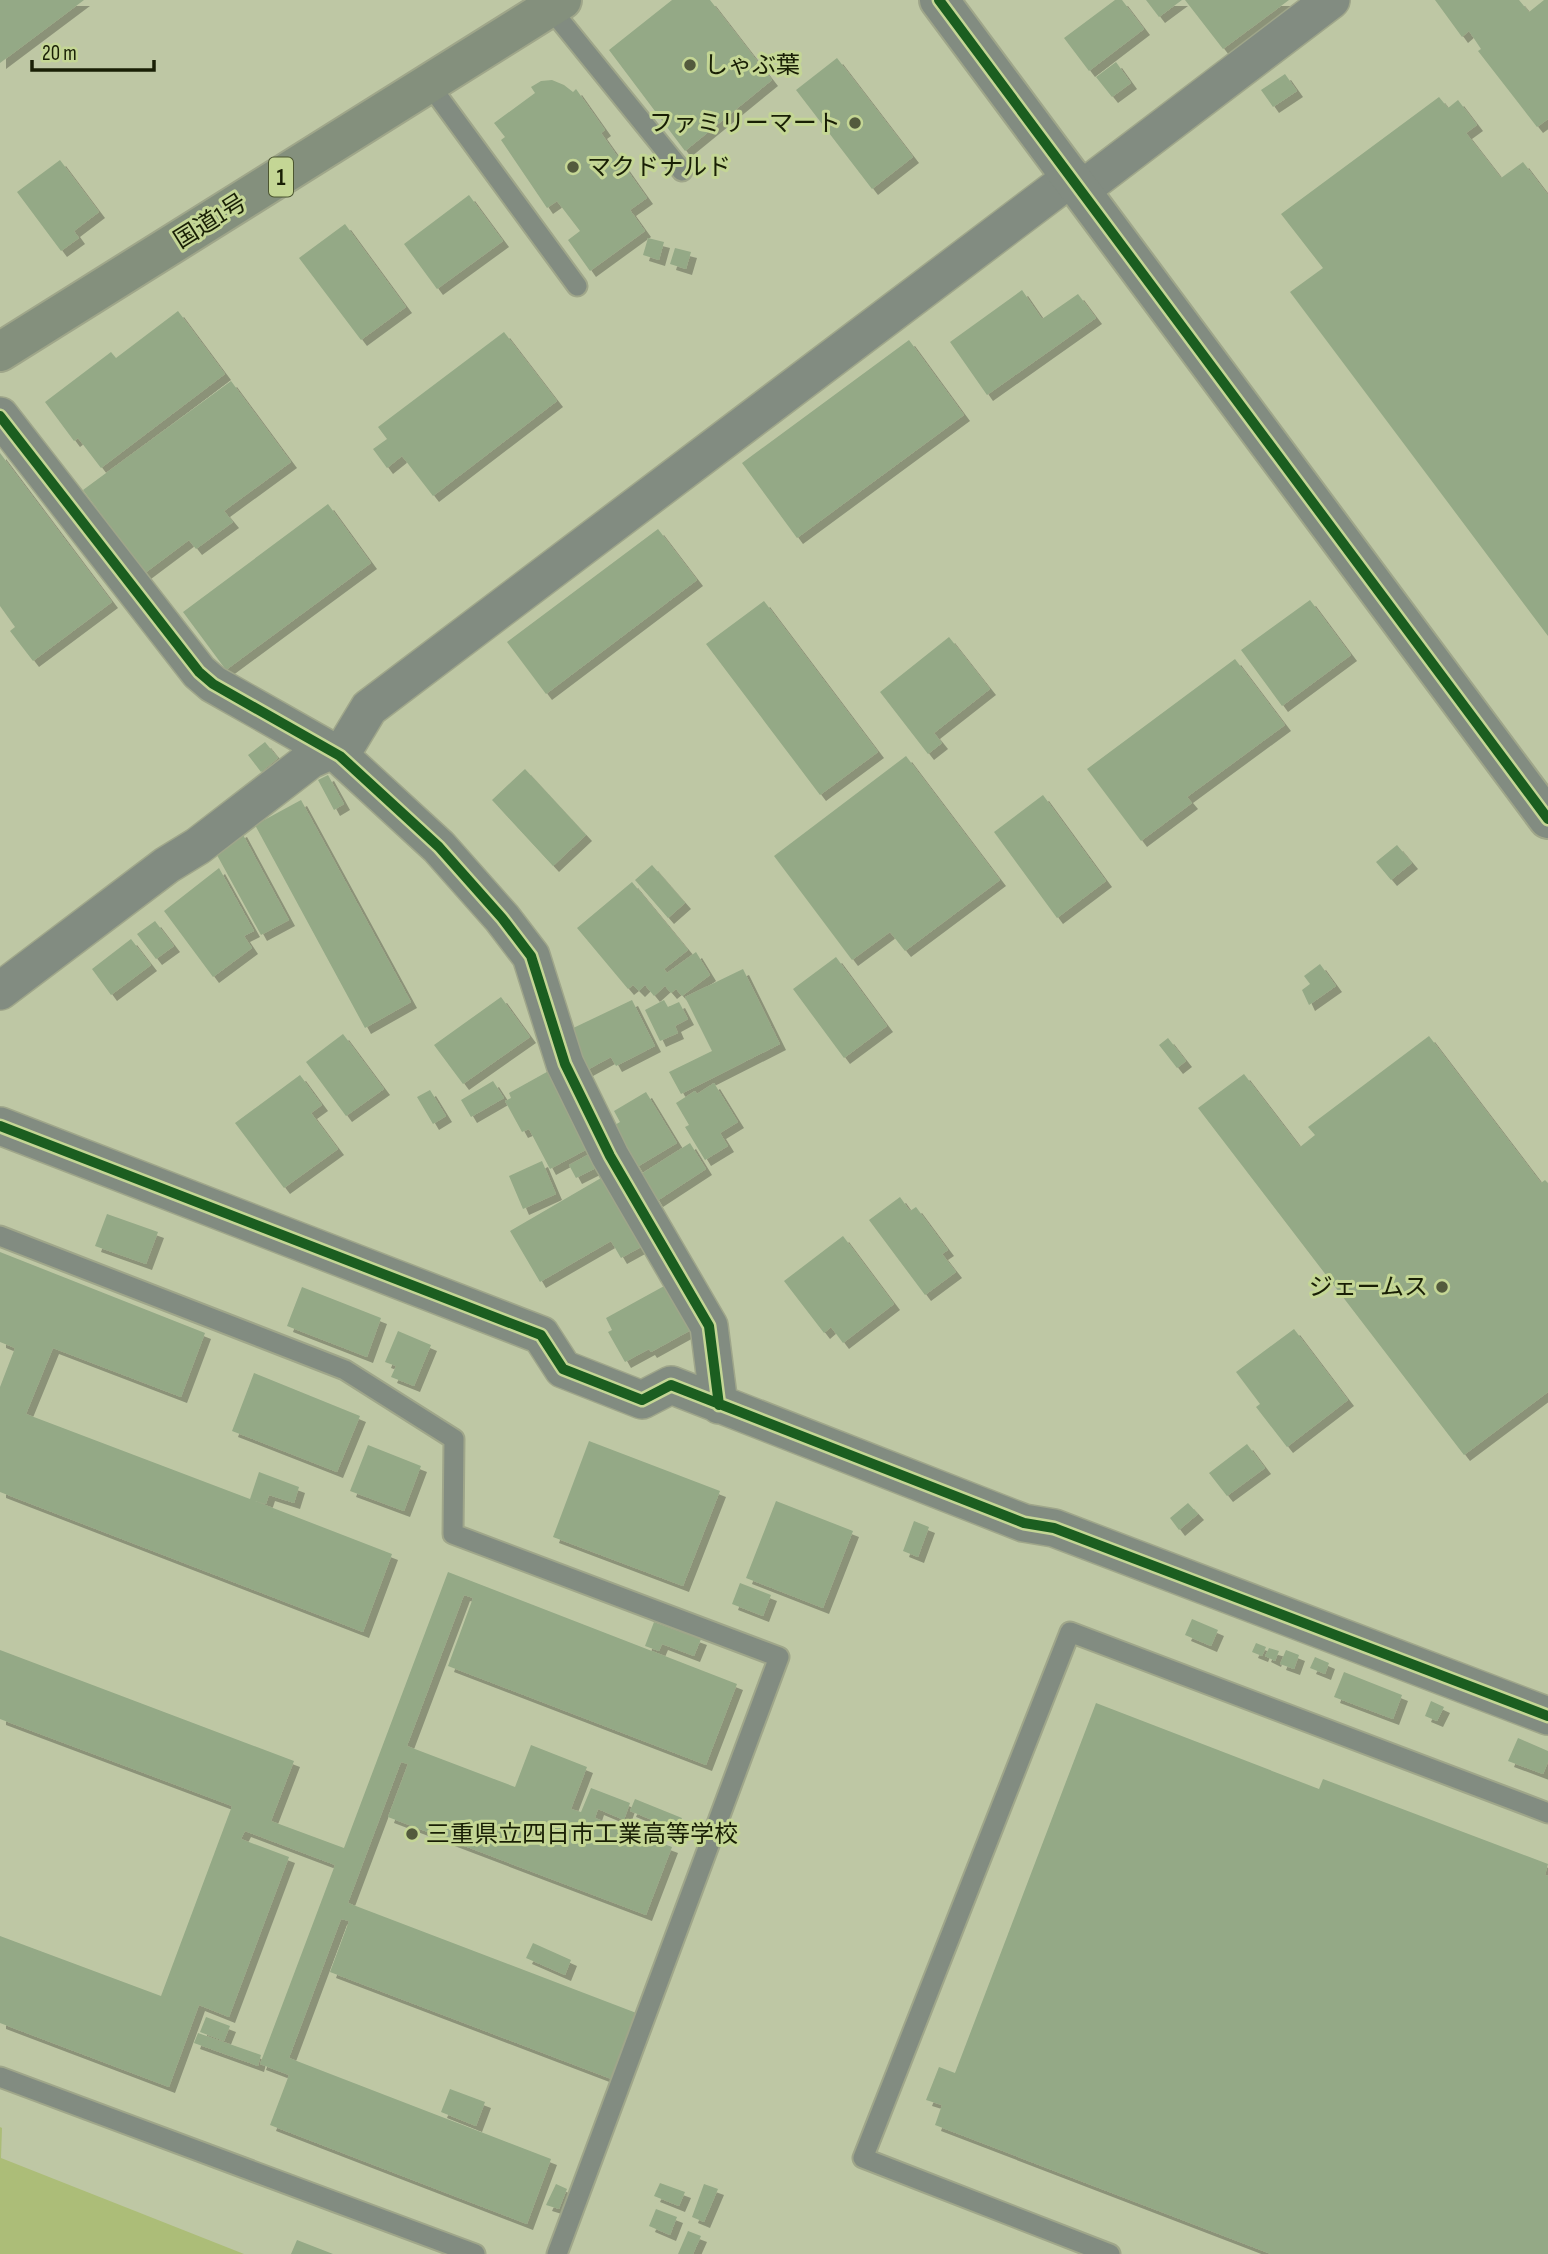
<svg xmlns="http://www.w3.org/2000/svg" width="1548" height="2254" font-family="'Sofia Sans Condensed','Noto Sans JP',sans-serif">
  <defs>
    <filter id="shadow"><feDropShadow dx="6" dy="6" stdDeviation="0" flood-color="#0004"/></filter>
  </defs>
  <rect width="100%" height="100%" fill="#bec7a4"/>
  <path fill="#acbd78" d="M0,2127L2,2128L1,2158L244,2254H0Z"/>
  <path fill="#94a986" filter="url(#shadow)" d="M0,0H84L0,63Z
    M672,0H710L772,80L685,151L609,50Z
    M1115,0H1122L1144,29L1089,71L1064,38Z
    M1146,0H1182L1159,17Z
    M1185,0H1289L1223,49Z
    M1435,0H1519L1529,12L1544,0H1548V119L1537,127L1478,51L1481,49L1469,31L1462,37Z
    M837,58L913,157L872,189L796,90Z
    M1116,62L1131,83L1112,97L1096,77Z
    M1285,74L1297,91L1273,107L1261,90Z
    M552,80L564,85L573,92L576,89L605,130L601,133L647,198L630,210L645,231L590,271L568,240L580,231L557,201L547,208L501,140L505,137L494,123L535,93L531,87L541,81Z
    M1439,97L1448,108L1458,100L1477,125L1466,133L1501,178L1523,162L1548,195V636L1290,292L1323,268L1281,214Z
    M60,160L99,212L74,231L79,238L61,251L17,192Z
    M469,195L503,241L437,289L404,244Z
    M345,224L406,307L361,340L299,258Z
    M648,238L664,242L659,260L643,255Z
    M675,248L691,252L686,269L670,264Z
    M1022,290L1042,319L1078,294L1096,318L987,395L950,342Z
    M178,311L225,374L101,468L78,438L74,441L45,402L111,352L116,358Z
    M504,332L557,401L433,496L402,456L387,468L373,449L387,439L378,427Z
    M909,340L964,415L797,538L742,463Z
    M231,381L291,462L224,511L233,522L196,549L189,540L145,573L83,490Z
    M0,453L112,602L33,661L10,631L15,627L0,606Z
    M328,504L371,563L226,670L183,612Z
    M658,529L697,580L546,694L507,642Z
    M1310,600L1351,655L1282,706L1241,650Z
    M764,601L878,752L820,795L706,644Z
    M949,637L990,689L934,733L942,743L928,754L880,692Z
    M1235,659L1285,725L1187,797L1192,803L1141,841L1087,769Z
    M265,742L278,758L261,772L248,755Z
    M906,756L1000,880L905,951L890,932L852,960L774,856Z
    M525,769L586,835L553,866L492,800Z
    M328,775L344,804L334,810L318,780Z
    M1043,795L1106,881L1057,918L994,832Z
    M301,800L411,1002L365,1028L255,825Z
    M241,831L289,920L261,935L212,846Z
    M1397,845L1412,863L1391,880L1376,862Z
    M652,865L685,903L668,918L635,880Z
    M219,868L254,931L244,936L252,948L213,977L164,911Z
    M632,882L688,950L664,969L667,973L696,952L710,975L682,996L676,989L671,993L665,986L654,996L645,985L639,991L633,985L628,989L577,928Z
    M155,921L174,946L156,959L137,934Z
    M131,939L151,965L111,995L92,969Z
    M836,957L887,1026L844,1058L793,989Z
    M1320,964L1336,986L1309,1005L1302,990L1310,984L1304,976Z
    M743,969L780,1044L681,1094L669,1072L712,1051L685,997Z
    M501,997L530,1037L463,1084L434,1045Z
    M632,1000L655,1046L616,1066L611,1057L587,1070L567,1031Z
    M664,1000L668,1007L679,1002L688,1019L675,1026L678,1033L660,1041L645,1010Z
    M343,1034L384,1089L346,1116L306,1062Z
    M1429,1036L1541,1183L1545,1180L1548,1183V1392L1464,1455L1198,1108L1244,1074L1300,1147L1315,1135L1308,1127Z
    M1168,1038L1186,1061L1177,1068L1159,1045Z
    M554,1068L593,1146L550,1169L529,1129L522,1132L505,1101L511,1098L509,1093Z
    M300,1075L322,1105L311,1113L338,1149L284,1188L235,1123Z
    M493,1081L504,1098L471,1117L461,1100Z
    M714,1083L738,1122L720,1133L728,1146L705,1160L685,1127L689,1125L676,1103L695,1091L697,1094Z
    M430,1090L446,1116L433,1124L417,1097Z
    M646,1092L677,1143L637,1167L613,1126L620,1122L614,1111Z
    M690,1143L706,1169L657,1201L641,1174Z
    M595,1151L602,1165L576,1178L569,1165Z
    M542,1161L556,1194L523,1209L509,1176Z
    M601,1178L641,1247L621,1258L611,1241L540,1282L510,1231Z
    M900,1197L910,1211L916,1207L948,1250L942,1254L956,1272L925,1295L869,1220Z
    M107,1214L158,1232L146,1264L95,1246Z
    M843,1236L894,1304L843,1343L831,1327L824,1333L784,1281Z
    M0,1252L205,1333L181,1397L53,1348L26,1414L250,1499L259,1472L299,1487L294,1503L269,1495L266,1504L255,1501L392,1554L363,1632L0,1492V1387L15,1348L0,1342Z
    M666,1285L691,1330L651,1352L649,1349L625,1362L608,1332L612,1330L606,1318Z
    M302,1287L381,1318L367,1357L287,1326Z
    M1294,1329L1348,1400L1287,1447L1256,1407L1260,1404L1236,1372Z
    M398,1331L431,1345L414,1386L391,1377L396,1366L385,1362Z
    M254,1373L360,1416L337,1472L232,1431Z
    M589,1441L720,1491L683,1586L553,1537Z
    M1247,1444L1265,1468L1227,1496L1209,1473Z
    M368,1445L421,1466L404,1511L350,1491Z
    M776,1501L853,1531L823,1608L746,1578Z
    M1188,1503L1198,1514L1179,1530L1170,1518Z
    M914,1521L929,1527L918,1557L903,1551Z
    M448,1572L737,1684L706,1765L448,1666L473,1598L464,1595L407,1746L515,1787L531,1745L587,1767L571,1809L581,1812L591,1788L630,1803L624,1820L598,1809L595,1818L672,1847L646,1915L388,1817L408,1764L401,1762L348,1903L639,2014L614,2080L330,1972L349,1921L341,1919L289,2058L551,2159L527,2224L270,2125L289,2075L260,2064L335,1865L245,1831L241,1839L289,1857L229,2017L199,2005L169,2087L0,2023V1936L161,1996L232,1806L0,1719V1650L294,1761L271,1821L344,1848Z
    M740,1583L771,1595L763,1616L732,1604Z
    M1192,1619L1218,1630L1211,1646L1185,1635Z
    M654,1622L701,1639L694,1656L662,1644L659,1651L645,1646Z
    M1256,1643L1266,1647L1262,1656L1252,1652Z
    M1269,1648L1279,1651L1275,1661L1265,1656Z
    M1286,1650L1299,1655L1294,1669L1280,1664Z
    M1315,1657L1329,1663L1325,1674L1310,1668Z
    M1344,1672L1402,1695L1393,1719L1334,1697Z
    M1431,1701L1444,1707L1437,1721L1425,1716Z
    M1096,1703L1319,1789L1323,1779L1548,1864L1545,1875L1548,1876V2254H1271L935,2125L942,2105L926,2100L939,2067L955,2073Z
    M1518,1738L1548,1751V1762L1543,1774L1508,1761Z
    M635,1799L682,1818L677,1830L630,1811Z
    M533,1943L571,1960L565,1975L526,1958Z
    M206,2017L230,2026L224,2041L200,2032Z
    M198,2033L261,2055L258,2066L194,2043Z
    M450,2089L485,2102L476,2126L441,2112Z
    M660,2183L685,2192L679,2206L654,2196Z
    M556,2184L567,2189L559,2209L546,2205Z
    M704,2184L718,2189L704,2222L692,2217Z
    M656,2209L677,2217L670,2235L649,2226Z
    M688,2231L701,2236L693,2254H678Z
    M297,2240L333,2254H291Z"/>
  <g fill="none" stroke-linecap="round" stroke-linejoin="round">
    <g stroke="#9fa68a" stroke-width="23">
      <path id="service" d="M550,8L682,171
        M429,84L577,286
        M0,1236L345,1370L454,1439L453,1534L779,1657L557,2254
        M0,2077L475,2254
        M1110,2254L863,2158L1070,1632L1548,1813"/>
    </g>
    <g stroke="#9fa68a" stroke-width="40">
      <path id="minor" d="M1081,190L1331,0
        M0,416L199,672L213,684L340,756L439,847L502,918L531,956L565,1064L610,1156L709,1326L719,1405
        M340,756L369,708L1072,177
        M0,991L167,865L198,846L310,760L330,751
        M0,1126L541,1335L563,1369L642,1400L671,1385L1024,1523L1054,1528L1548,1716"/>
    </g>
    <g stroke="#9fa68a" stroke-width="42">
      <path id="tertiary" d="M939,0L1548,819"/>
    </g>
    <g stroke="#9fa68a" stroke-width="42">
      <path id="trunk" d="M0,352L562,0"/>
    </g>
    <use href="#service" stroke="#828c81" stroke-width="19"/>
    <use href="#minor" stroke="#828c81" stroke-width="37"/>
    <use href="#tertiary" stroke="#828c81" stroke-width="38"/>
    <use href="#trunk" stroke="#84907d" stroke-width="38"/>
    <g stroke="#c4d695" stroke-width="15">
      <path id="cycleway" d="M939,0L1548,819
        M0,416L199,672L213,684L340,756L439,847L502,918L531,956L565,1064L610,1156L709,1326L719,1405
        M0,1126L541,1335L563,1369L642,1400L671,1385L1024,1523L1054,1528L1548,1716"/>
    </g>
    <use href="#cycleway" stroke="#1b5e20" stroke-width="10"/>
  </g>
  <g fill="#535a3d" stroke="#c4d695" stroke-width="2.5">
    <circle cx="690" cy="65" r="7"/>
    <circle cx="855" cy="123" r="7"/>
    <circle cx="573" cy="167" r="7"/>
    <circle cx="1442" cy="1287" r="7"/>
    <circle cx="412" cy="1834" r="7"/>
  </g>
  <g text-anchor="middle" stroke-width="6" stroke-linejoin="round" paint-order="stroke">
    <rect fill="#c4d695" stroke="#4c5630" stroke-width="2" x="269" y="157.5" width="24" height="39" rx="5"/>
    <g font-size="23" font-weight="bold" fill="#191f05">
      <text x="281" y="185">1</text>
    </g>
    <g font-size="24" fill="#191f05" stroke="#c4d695" text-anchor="start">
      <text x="704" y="73">しゃぶ葉</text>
      <text x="841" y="131" text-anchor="end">ファミリーマート</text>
      <text x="587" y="175">マクドナルド</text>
      <text x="1428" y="1295" text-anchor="end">ジェームス</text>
      <text x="426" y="1842">三重県立四日市工業高等学校</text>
    </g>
    <g font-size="24" fill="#191f05" stroke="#c4d695">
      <text transform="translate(210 221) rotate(-32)" y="8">国道1号</text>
    </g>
  </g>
  <path d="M32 60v10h122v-10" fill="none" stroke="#191f05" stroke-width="3.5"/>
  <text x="42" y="60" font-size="21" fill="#191f05" stroke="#c4d695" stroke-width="5" paint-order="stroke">20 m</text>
</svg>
